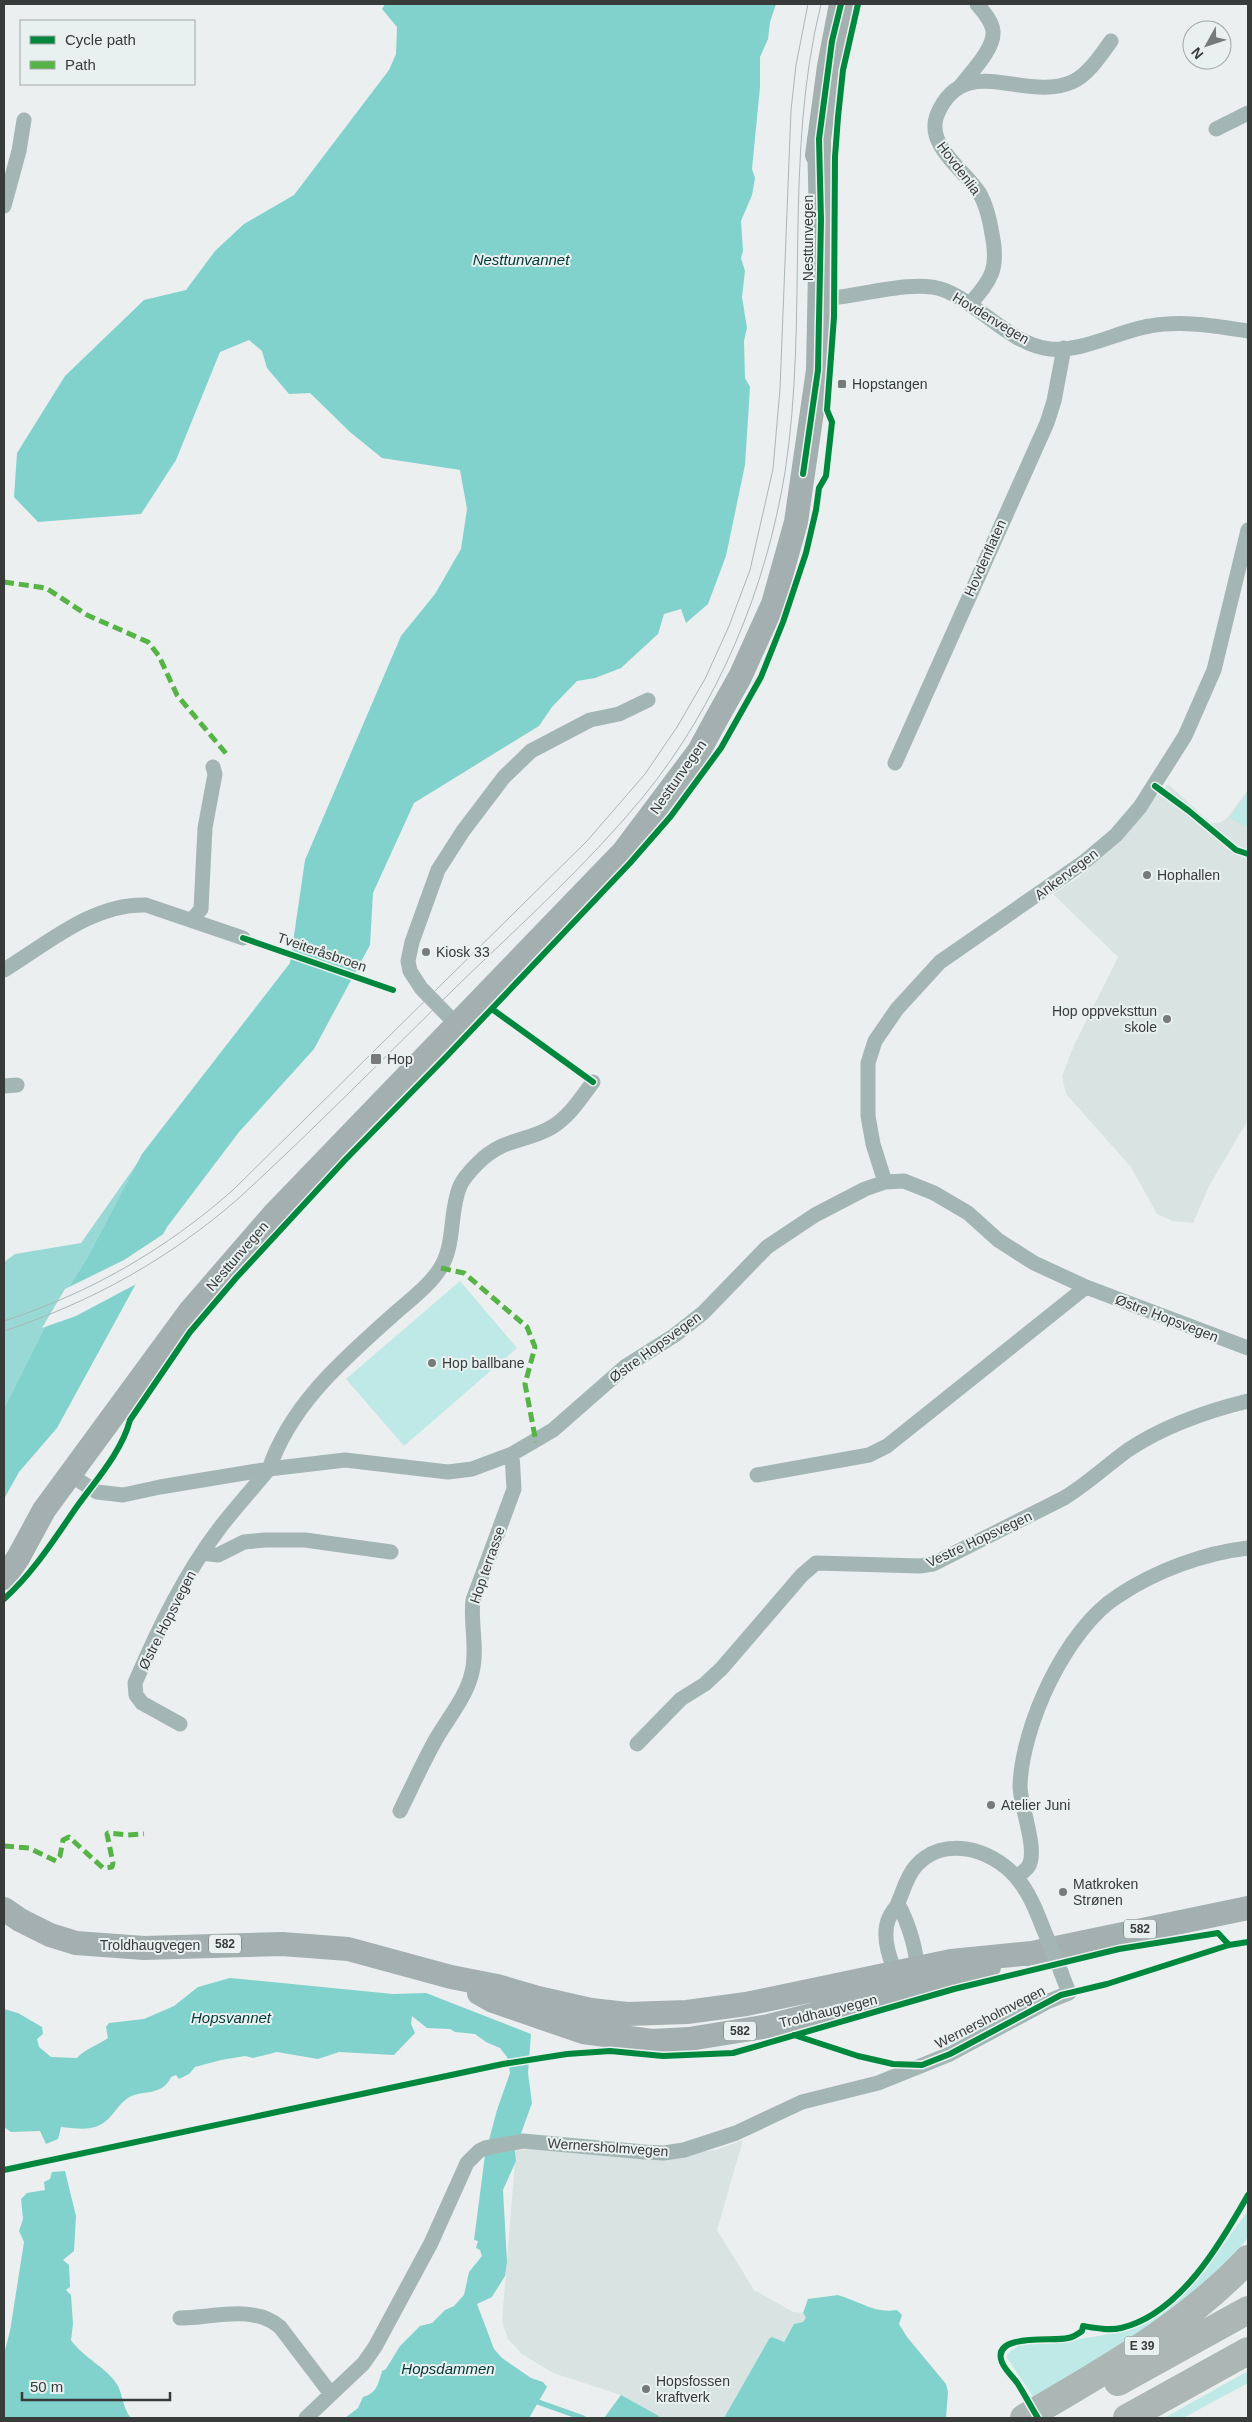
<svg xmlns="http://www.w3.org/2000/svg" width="1252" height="2422" font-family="Helvetica,sans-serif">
  <rect width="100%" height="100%" fill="#ebefef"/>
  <path fill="#d8e3e2" d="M1168,784L1211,823H1219L1227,818L1248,790V1120L1210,1184L1193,1223L1173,1221L1157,1214L1131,1167L1066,1094L1062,1076L1075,1043L1118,957L1053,894L1079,877L1104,854Z
    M743,2140L717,2230L754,2290L793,2312L803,2313L806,2316L803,2322L794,2324L783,2342L772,2337L769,2339L724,2418H658L659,2416L621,2395L553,2373L522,2354L508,2339L502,2321L516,2150L578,2145L691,2153L716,2150Z"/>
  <path fill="#bfe9e6" d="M1248,792V827L1229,818Z
    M460,1281L517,1348L404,1446L346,1379Z
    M1248,2211V2237L1232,2259L1166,2316L1034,2398L1007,2358V2354L1022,2343L1062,2342L1122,2332L1146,2322L1167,2309L1191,2287Z
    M1248,2371V2383L1183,2418H1164Z"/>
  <path fill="#98d9d5" d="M138,1162L87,1258L50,1317L4,1408V1262L15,1254L81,1243Z"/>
  <path fill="#81d2cd" d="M385,4H776L770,22L768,39L760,57V87L752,169L755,178L752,195L741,221L743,251L741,258L745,271L742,297L747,328L744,341L745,378L750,387L745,465L726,556L708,604L686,623L681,609L664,614L658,634L621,668L595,678L577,681L552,707L539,726L414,803L373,893L370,945L314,1049L239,1132L167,1227L57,1428L19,1472L4,1499V1408L50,1317L87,1258L142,1154L290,963L305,860L401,636L435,594L461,549L467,509L460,470L382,458L350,432L310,393L289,394L267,368L262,351L249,340L220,352L176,460L141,514L38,522L14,497L17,453L65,376L144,300L186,290L215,251L244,224L294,195L389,70L396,54L397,27L382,9Z
    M230,1978L393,1994L426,1993L531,2034L528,2073L532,2103L515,2150L516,2161L503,2190L507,2262L505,2276L492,2297L477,2304L494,2349L502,2358L531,2378L543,2382L547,2387L529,2418H345L358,2408L363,2397C377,2393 378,2384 382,2371L386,2369L400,2346L420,2326L432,2323L445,2310L454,2306L464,2295L469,2272L482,2256L480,2250L476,2248L478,2241L474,2240L485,2155L497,2110L510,2073L507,2057L500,2048L486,2042L475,2034L455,2032L450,2029L427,2028L412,2016L411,2024L415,2033L394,2055L339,2052L318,2059L277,2052L253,2058L245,2056L221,2060L195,2067L189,2074L179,2079L176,2075L171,2077C162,2097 142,2089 128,2098C117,2105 112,2119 100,2125C89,2131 73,2128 61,2127L58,2139L46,2144L40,2131L11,2132L4,2127V2009L18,2013L42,2027L43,2034L37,2039L39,2047L51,2057L77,2058C85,2049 98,2045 108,2038L106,2027L109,2023L144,2019L174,2006L198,1987Z
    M65,2171L76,2216L74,2251L63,2260L69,2265L70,2287L66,2290L71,2295L73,2324L71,2340C83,2358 107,2367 118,2386C123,2396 123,2409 131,2418H5L4,2354L10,2331L24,2242L19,2231L23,2219L21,2199L27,2193L45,2190L44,2182L50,2179L52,2172Z
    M838,2295C859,2301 875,2314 897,2310L902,2315L899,2324L907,2337L946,2384L948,2392L946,2418H724L769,2339L772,2337L784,2342L794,2324L803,2322L806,2317L803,2313L808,2299Z
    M621,2395L659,2416L658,2418H604Z"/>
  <path fill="#ebefef" d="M168,1231L140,1282L76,1316L42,1328L65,1289L124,1260Z"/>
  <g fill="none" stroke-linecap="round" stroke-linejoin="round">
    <path stroke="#81d2cd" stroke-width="5.5" d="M538,2402L583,2418"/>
    <path stroke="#a4b6b4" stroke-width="15" d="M959,88C969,74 995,49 993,31C992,21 983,11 977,4
      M1216,129L1248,113
      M4,206L19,151L24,120
      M820,299C855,298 913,278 944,290C980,304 1011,345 1050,349C1084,352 1118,331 1150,326C1182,320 1216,326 1248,331
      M970,304C992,279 999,268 992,234C990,221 986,205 980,194C966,171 925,146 937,115C964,50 1024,103 1072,82C1088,75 1101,55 1111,41
      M895,763L1047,423L1054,401L1064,348
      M192,920L201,909L205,828L215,774L213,767
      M4,970C47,944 93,903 146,905L243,938
      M457,1025L421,988L410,971L408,961L412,942L438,870L463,831L504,777L531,751L590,720L619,714L648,700
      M593,1082C581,1098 570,1116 552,1127C525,1143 504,1137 478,1163C471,1170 464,1177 460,1186C448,1214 457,1247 437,1273C426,1289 407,1302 393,1315C343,1360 291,1404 269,1469L345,1460L448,1472L472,1469L512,1454L553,1430L626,1366L675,1335L703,1313L767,1247L815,1215L865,1189L885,1182L904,1181L934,1193L968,1213L998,1240L1034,1263L1086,1287L1248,1348
      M4,1086L17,1085
      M885,1182L873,1144L868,1116V1063L875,1041L897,1009L940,962L1084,862L1116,835L1140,807L1185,736L1214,670L1248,530
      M70,1475L97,1492L123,1495L160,1487L269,1469
      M757,1475L869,1455L887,1446L1086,1287
      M202,1553L218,1555L244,1542L265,1540H305L391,1552
      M180,1724L142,1703L136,1695L135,1683C159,1627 185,1573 222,1525C237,1506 253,1488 269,1469
      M637,1744L681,1699L705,1684L722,1668L802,1575L816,1563L920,1566L933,1564L1064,1498C1087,1484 1106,1466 1128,1450C1164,1426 1207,1411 1248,1401
      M400,1811C412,1787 423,1762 436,1739C448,1718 467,1696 472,1672C478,1649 470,1623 473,1600L514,1489L512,1454
      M1017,1877C1020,1874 1025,1871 1028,1867C1039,1851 1020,1806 1020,1786C1022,1725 1066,1629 1118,1596C1155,1571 1204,1553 1248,1548
      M898,1904C907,1920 921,1958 915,1976
      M901,1979C890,1965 881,1936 889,1918C891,1913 895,1909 897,1905C903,1892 906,1878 915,1867C943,1834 992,1849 1016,1877C1029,1892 1036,1910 1043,1928
      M180,2318C212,2318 253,2304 280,2327L331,2394
      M306,2418L363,2364L375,2347L431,2243L467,2163L479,2151L485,2148L523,2141L644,2152L664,2153L684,2150L736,2133L802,2102L878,2083L950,2054L1049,2001L1069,1993L1061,1972"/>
    <path stroke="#a3b0af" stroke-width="24" d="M817,155L829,66L841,4
      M4,1578L18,1558L44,1510L190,1311L274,1214L624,851L699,751L718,716L740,677L773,604L796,522L818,370L821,220L819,139
      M4,1909L20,1920L50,1935L76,1943L144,1948L282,1944L348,1949L451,1977L497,1986L538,1998L591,2010L627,2014L687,2012L746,2004L951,1961L1032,1953
      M1027,1954L1248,1908
      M479,1993L493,2001L583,2032L652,2041L689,2039L769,2026L954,1979L989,1967"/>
    <path stroke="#abb6b5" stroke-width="28" d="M1118,2382L1248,2310
      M1024,2418C1103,2372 1185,2326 1248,2259
      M1127,2418L1248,2351"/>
    <path stroke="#abb6b6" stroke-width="1" d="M4,1321C90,1293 165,1250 233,1190L587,841L645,774L677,727L705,679L729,626L750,570L773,469L780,389L791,110L796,65L808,4
      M4,1331C92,1302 169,1259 239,1198C313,1130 384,1058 456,987C519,926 586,866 643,797C718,705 766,589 785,472C809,317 783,157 821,4"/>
    <path stroke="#a4b6b4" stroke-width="15" d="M1043,1928L1061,1972"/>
    <path stroke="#56b346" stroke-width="5" stroke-dasharray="10 5" stroke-linecap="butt" d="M4,582L46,588L87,615L148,642L159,656L177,695L229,757
      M441,1268L464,1273L527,1327L535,1347L525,1384L536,1442
      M4,1846L29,1848L56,1861L60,1856L63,1840L69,1837L103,1868L112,1867L113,1863L107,1834L108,1833L128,1835L144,1834"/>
    <g stroke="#e9f1f0" stroke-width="9">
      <path id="cycleway" d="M803,474L818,370L821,220L819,139L832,41L841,4
        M1155,786L1189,811L1236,850L1248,854
        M243,938L393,990
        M492,1009L593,1082
        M4,1599C34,1572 55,1538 78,1505C97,1479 122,1451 130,1420L190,1332L236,1278L345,1160L446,1057L630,863L671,816L721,748L761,677L783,622L806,553L816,510L819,488L826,476L832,422L827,410L834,317L835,157L838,117L843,70L858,4
        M794,2035L858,2056L893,2064L922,2065L950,2054L1061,1995L1107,1984L1229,1945L1248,1942
        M4,2170L503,2064L567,2054L610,2051L663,2056L733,2053L954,1989L1119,1949L1218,1933L1229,1945
        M1038,2418C1031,2407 1025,2395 1018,2384C1013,2376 1002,2368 1001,2359C995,2333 1054,2342 1068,2338C1074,2337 1078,2334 1082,2331L1083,2326C1095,2328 1109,2331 1121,2328C1180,2314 1221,2243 1248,2195"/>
    </g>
    <use href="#cycleway" stroke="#00873e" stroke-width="6"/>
  </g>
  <g fill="#767a79" stroke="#e9f1f0" stroke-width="2">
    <rect x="837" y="379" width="10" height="10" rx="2.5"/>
    <circle cx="1147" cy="875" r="5"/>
    <circle cx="426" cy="952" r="5"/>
    <circle cx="1167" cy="1019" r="5"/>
    <rect x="370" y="1053" width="12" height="12" rx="2.5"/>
    <circle cx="432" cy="1363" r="5"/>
    <circle cx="991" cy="1805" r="5"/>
    <circle cx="1063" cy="1892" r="5"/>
    <circle cx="646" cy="2389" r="5"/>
  </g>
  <g text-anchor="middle" stroke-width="4" stroke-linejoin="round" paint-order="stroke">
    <g fill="#e9f1f0" stroke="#6c7271" stroke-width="1">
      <rect x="1124" y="1919.5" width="32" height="19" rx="4"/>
      <rect x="209" y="1934.5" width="32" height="19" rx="4"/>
      <rect x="724" y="2021.5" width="32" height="19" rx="4"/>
      <rect x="1124.5" y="2336.5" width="35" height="19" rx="4"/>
    </g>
    <g font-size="12" font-weight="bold" fill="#373b3a">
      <text x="1140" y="1933">582</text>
      <text x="225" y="1948">582</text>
      <text x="740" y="2035">582</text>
      <text x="1142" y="2350">E 39</text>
    </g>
    <g font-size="14" fill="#373b3a" stroke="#e9f1f0">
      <text transform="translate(959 168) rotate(53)" y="5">Hovdenlia</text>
      <text transform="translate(808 238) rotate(-90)" y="5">Nesttunvegen</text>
      <text transform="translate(991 318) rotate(31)" y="5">Hovdenvegen</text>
      <text transform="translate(985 558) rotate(-66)" y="5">Hovdenflaten</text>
      <text transform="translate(678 777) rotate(-55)" y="5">Nesttunvegen</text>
      <text transform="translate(1066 874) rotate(-37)" y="5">Ankervegen</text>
      <text transform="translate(322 952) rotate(19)" y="5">Tveiteråsbroen</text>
      <text transform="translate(237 1256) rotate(-49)" y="5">Nesttunvegen</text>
      <text transform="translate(1167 1318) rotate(21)" y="5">Østre Hopsvegen</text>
      <text transform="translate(655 1347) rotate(-36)" y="5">Østre Hopsvegen</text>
      <text transform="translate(979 1539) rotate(-25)" y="5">Vestre Hopsvegen</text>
      <text transform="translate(487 1565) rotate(-71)" y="5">Hop terrasse</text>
      <text transform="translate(167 1620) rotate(-63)" y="5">Østre Hopsvegen</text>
      <text x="150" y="1950">Troldhaugvegen</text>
      <text transform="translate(828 2011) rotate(-14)" y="5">Troldhaugvegen</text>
      <text transform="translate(990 2017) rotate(-27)" y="5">Wernersholmvegen</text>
      <text transform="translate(608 2147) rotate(4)" y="5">Wernersholmvegen</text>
    </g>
    <g font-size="14" fill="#373b3a" stroke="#e9f1f0" text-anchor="start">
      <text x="852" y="389">Hopstangen</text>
      <text x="1157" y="880">Hophallen</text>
      <text x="436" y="957">Kiosk 33</text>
      <text x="1157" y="1016" text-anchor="end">Hop oppveksttun<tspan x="1157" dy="16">skole</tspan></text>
      <text x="387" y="1064">Hop</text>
      <text x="442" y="1368">Hop ballbane</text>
      <text x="1001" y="1810">Atelier Juni</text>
      <text x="1073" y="1889">Matkroken<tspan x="1073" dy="16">Strønen</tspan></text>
      <text x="656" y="2386">Hopsfossen<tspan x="656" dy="16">kraftverk</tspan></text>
    </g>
    <g font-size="15" font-style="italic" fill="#003835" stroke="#e9f1f0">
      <text x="521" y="265">Nesttunvannet</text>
      <text x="231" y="2023">Hopsvannet</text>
      <text x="448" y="2374">Hopsdammen</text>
    </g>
  </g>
  <rect width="1252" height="2422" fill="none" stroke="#373b3a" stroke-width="10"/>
  <rect x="20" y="20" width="175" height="65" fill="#e9f1f0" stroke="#a2a8a7"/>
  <rect x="30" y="36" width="25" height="8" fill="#00873e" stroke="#a2a8a7"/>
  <text x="65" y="45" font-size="15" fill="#373b3a">Cycle path</text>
  <rect x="30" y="61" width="25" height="8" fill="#56b346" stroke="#a2a8a7"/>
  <text x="65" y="70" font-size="15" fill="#373b3a">Path</text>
  <g transform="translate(1207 45) rotate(230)"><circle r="24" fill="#e9f1f0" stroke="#a2a8a7"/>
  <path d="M0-4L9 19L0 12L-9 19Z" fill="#767a79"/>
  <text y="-8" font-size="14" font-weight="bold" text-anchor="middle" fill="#373b3a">N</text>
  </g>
  <path d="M22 2392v8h148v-8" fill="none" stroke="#373b3a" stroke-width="2.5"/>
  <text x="30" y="2392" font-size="15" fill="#373b3a" stroke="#e9f1f0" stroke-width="4" paint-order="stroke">50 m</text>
</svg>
